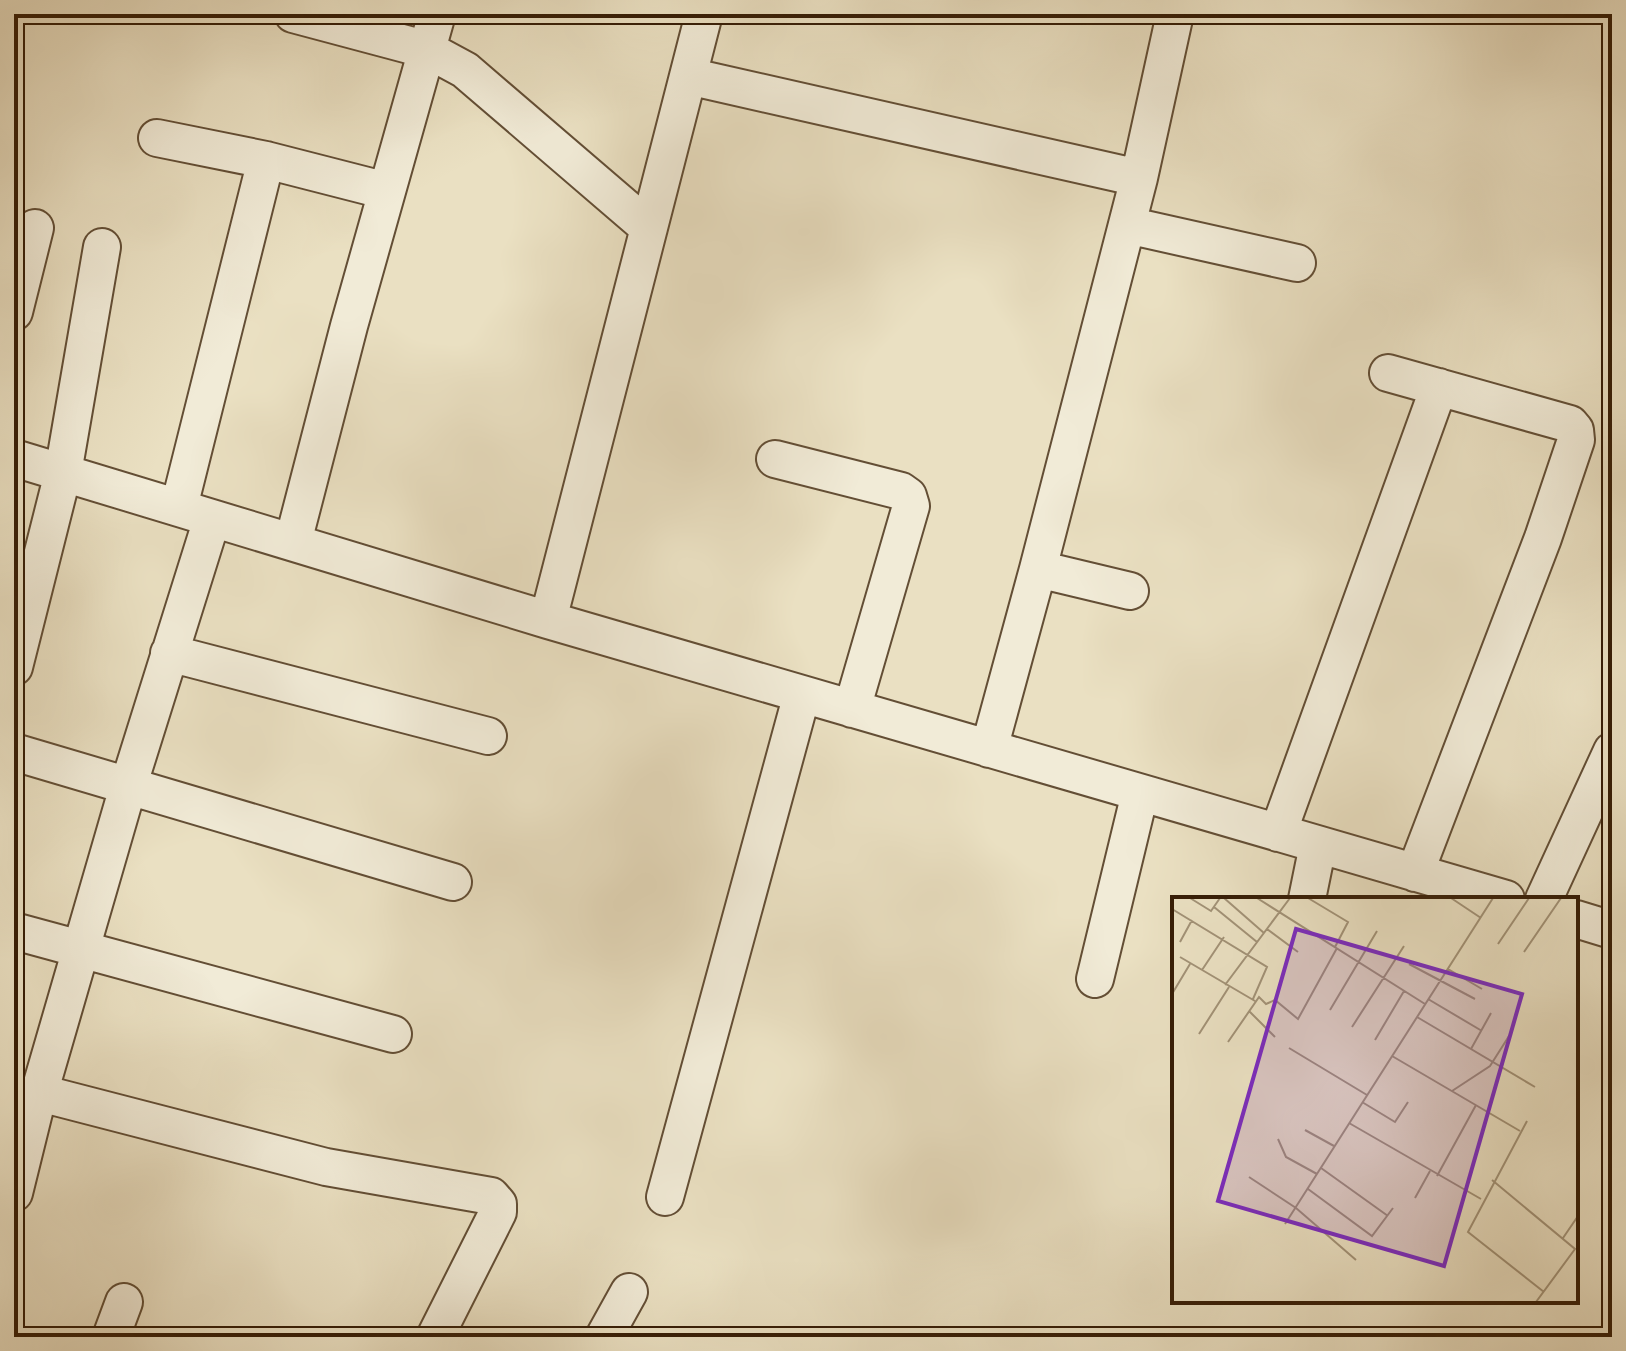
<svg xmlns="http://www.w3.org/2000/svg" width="1626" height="1351" font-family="'Sorts Mill Goudy',serif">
  <rect width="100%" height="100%" fill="#eae0c2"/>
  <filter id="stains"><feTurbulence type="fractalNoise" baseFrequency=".0025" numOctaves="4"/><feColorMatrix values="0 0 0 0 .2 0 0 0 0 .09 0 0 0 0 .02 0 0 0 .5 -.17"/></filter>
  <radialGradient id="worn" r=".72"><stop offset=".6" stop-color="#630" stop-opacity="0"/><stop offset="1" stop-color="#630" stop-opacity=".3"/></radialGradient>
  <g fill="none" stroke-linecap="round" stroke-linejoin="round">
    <g stroke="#634e35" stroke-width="40">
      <path id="minor" d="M293,14L428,50L465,70L649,228
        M688,76L1139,178
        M157,138L266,160L387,191
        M1127,225L1297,263
        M14,312L35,228
        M1388,373L1570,424L1575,430L1576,440L1543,538L1415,873
        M14,458L548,620L1506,899
        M775,459L901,491L908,496L911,506L852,709
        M179,507L266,160
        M293,542L349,326L437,14
        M1038,569L1130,591
        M548,620L704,14
        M169,653L488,736
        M14,667L63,473L102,247
        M989,749L1038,569L1139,178L1175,14
        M14,752L453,882
        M1278,833L1439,387
        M1307,899L1318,845
        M1544,899L1612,751
        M1576,919L1612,930
        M14,931L393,1034
        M1095,979L1140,793
        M40,1093L326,1167L491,1196L498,1204V1212L435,1337
        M14,1193L36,1104L128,787L212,519
        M665,1197L802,694
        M111,1337L124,1302
        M604,1337L629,1292"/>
    </g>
    <use href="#minor" stroke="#f1ebd7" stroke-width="36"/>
  </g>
  <g transform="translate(1172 897)">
    <rect width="406" height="406" fill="#eae0c2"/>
    <path fill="none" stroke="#a29277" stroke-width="2" d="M18,1L39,14L48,1M52,1L92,36M85,1L253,107M136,1L176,25L163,50M279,1L309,21M42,10L85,45M0,12L95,70L81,102M95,32L126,55M8,45L20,23M326,47L357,1M352,55L389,1M8,60L83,104M237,67L303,102M276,72L310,92M30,73L52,40M53,88L118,1M0,97L18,67M256,102L310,134M158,113L205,34M77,114L103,140M245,120L363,190M180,130L232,49M27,137L57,90M203,143L232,94M56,145L87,100L94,107L103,103L126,122L165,51M117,151L195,198M299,152L319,116M220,159L348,234M280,194L318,169L337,139M190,205L223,225L236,205M355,224L296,335L372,395M177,226L309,302M133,233L162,249M106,242L114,260L145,277M149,271L216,319M265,279L304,208M77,280L124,311L184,363M320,283L403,352L364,405M136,292L200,339L221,311M243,301L258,274M113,327L321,1M391,341L406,319"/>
    <path fill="#7b2cbf" fill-opacity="0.15" stroke="#7b2cbf" stroke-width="4" d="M124,32L350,97L272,369L46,304Z"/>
    <rect width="406" height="406" fill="none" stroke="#361d06" stroke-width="4"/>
  </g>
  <rect width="1626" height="1351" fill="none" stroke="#eae0c2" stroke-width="48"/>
  <rect x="16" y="16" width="1594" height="1319" fill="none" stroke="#361d06" stroke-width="4"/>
  <rect x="24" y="24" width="1578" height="1303" fill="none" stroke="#361d06" stroke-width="2"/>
  <rect width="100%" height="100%" filter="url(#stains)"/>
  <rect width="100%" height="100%" fill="url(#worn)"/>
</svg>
